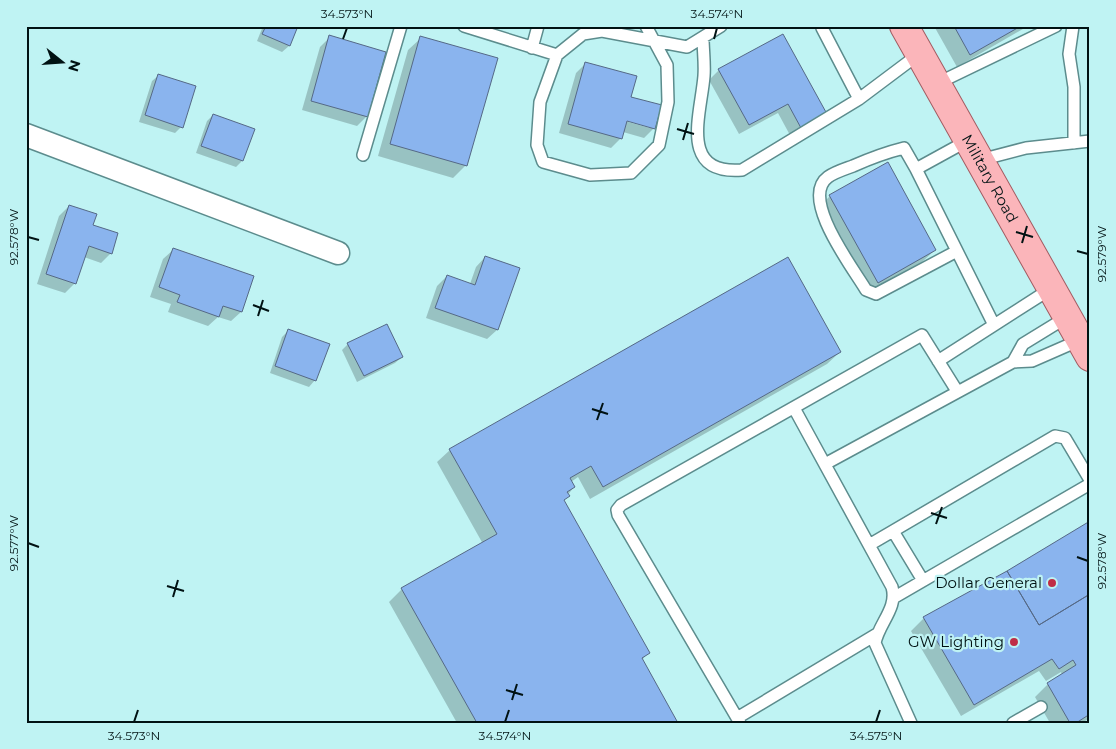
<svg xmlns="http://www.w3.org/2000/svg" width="1116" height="749" font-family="Montserrat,sans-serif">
  <rect width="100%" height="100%" fill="#bff3f3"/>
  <path fill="#0003" fill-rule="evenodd" d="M152,26H163L160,29Z
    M263,26H297L289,46L282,52L257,41Z
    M934,26H1028L957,67Z
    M330,37L367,116L357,126L302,110L320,47Z
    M421,38L466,165L453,178L378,156L408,50Z
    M586,63L630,98L654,128L644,138L623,132L621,138L611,148L559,133L576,73ZM621,118L650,126V128L621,120Z
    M719,70L826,114L791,137L778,113L739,134L709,80Z
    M159,75L181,127L175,133L139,122L152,81Z
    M213,115L242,161L236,167L196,153L207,121Z
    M887,164L935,250L922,262L865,295L817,209L830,196Z
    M69,206L92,226L111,253L101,263L84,257L75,283L65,293L37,284L59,216Z
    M173,250L241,312L231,321L218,317L208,326L168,312L171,304L150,297L163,259Z
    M485,257L518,269L497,330L487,339L426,318L437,286L447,276L470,284L476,267Z
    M288,331L315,380L309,387L270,373L282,337Z
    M348,344L402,357L395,363L357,382L342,350Z
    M840,352L827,364L590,499L578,477L571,482L574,487L563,501L648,653L642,660L677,723H457L389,602L402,589L483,544L437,462L450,450Z
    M1090,522V718L1082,723H1050L1035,697L1048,684L1062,675L1061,672L1046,681L1039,671L961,716L911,631L924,618L1007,572Z"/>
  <path fill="#8ab4ee" stroke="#556986" d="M266,26H298L290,46L262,34Z
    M954,26H1021L970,55Z
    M783,34L827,114L801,128L788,104L749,125L718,69Z
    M329,35L386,52L368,117L311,101Z
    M420,36L498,58L467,166L390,144Z
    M585,62L637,76L631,97L662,105L655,129L627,121L622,139L568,124Z
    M158,74L196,86L183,128L145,115Z
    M213,114L255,129L243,161L201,146Z
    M888,162L936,250L878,283L829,195Z
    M69,205L97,214L93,225L118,233L112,254L89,246L76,284L46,274Z
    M173,248L254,276L242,312L223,306L219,317L177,302L180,295L159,287Z
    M485,256L520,268L498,330L435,308L447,275L475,285Z
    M788,257L841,352L603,487L591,466L570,478L575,487L567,492L570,496L564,500L650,653L642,658L678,723H477L401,588L497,534L449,449Z
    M387,324L403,357L364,376L347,343Z
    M288,329L330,344L316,381L275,366Z
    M1090,521V594L1039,625L1007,571Z
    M1007,571L1039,625L1090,594V714L1076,723H1070L1047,683L1076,665L1073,660L1059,669L1052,659L974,705L923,617Z"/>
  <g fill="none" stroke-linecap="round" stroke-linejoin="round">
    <g stroke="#5c8c8d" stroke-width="14">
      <path id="lane" d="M464,26L557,55
        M646,26L667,65L668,102L659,145L631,173L590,175L543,162L537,145L540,102L557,55L583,34L602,31L687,47L721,26
        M1073,26L1069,54L1074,87V143
        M822,28L859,99
        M703,37C703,50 705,63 704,76C701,114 678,175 742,170L859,99L919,54
        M532,48L538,26
        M936,84L1056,26
        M363,155L401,26
        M980,160L1026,148L1090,141
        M916,169L967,141
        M957,251L876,294L866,290C853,268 799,198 828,177C835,172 845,169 853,166C871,158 884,153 904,148L916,169L994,325
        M938,361L1052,288
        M1013,362L1023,344L1067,317
        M794,408L892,587C898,608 879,623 875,643L911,723
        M825,464L1013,362L1032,361L1080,340
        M869,545L893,531
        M922,579L893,531L1055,436L1065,438L1090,480
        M895,597L1090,484
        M737,718L877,634
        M740,723L618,515L617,510L621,505L922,335L957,391
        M1013,723L1041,707"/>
    </g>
    <g stroke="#5c8c8d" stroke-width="25">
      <path id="street" d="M26,135L338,253"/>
    </g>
    <g stroke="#a25c62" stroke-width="30">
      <g id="primary">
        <path id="s1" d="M904,26L1090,357"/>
      </g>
    </g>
    <use href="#lane" stroke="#fff" stroke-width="11"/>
    <use href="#street" stroke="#fff" stroke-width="22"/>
    <use href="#primary" stroke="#fbb5ba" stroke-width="28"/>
  </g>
  <path fill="none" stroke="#011213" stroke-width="2" d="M343,39L347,28M714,39L717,28M677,129L694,134M683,140L688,123M1016,232L1033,237M28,237L39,240M1022,243L1027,226M1077,251L1088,254M253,305L269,311M258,316L263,300M592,409L608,414M597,420L603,403M931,513L947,518M936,524L942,507M28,543L39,547M1077,557L1088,561M167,586L184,591M173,597L178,580M506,690L523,695M512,700L517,684M134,722L138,710M505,722L509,710M876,722L880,710"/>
  <g fill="#bf2e46" stroke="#bff3f3" stroke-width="2">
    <circle cx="1052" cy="583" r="5"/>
    <circle cx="1014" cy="642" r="5"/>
  </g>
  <g text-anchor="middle" stroke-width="4.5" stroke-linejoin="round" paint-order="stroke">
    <g font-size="15" fill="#011213" stroke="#bff3f3">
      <text dy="5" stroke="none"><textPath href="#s1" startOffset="175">Military Road</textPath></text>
    </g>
    <g font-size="15" fill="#011213" stroke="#bff3f3" text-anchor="end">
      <text x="1042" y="588">Dollar General</text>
      <text x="1004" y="647">GW Lighting</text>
    </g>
  </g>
  <rect width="1116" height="749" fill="none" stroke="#bff3f3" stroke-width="55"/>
  <g transform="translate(62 62) rotate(107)" stroke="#bff3f3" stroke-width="4" paint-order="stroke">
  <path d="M0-4L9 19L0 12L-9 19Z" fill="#011213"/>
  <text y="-8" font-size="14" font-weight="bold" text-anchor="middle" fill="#011213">N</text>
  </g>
  <rect x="28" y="28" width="1060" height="694" fill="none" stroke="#011213" stroke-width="2"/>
  <g font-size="12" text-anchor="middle" fill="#011213">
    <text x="347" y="18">34.573°N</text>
    <text x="717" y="18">34.574°N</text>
    <text transform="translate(14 237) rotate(-90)" y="4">92.578°W</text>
    <text transform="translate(1102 254) rotate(-90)" y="4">92.579°W</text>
    <text transform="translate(14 543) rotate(-90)" y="4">92.577°W</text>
    <text transform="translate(1102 561) rotate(-90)" y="4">92.578°W</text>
    <text x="134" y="740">34.573°N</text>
    <text x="505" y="740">34.574°N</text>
    <text x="876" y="740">34.575°N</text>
  </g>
</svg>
